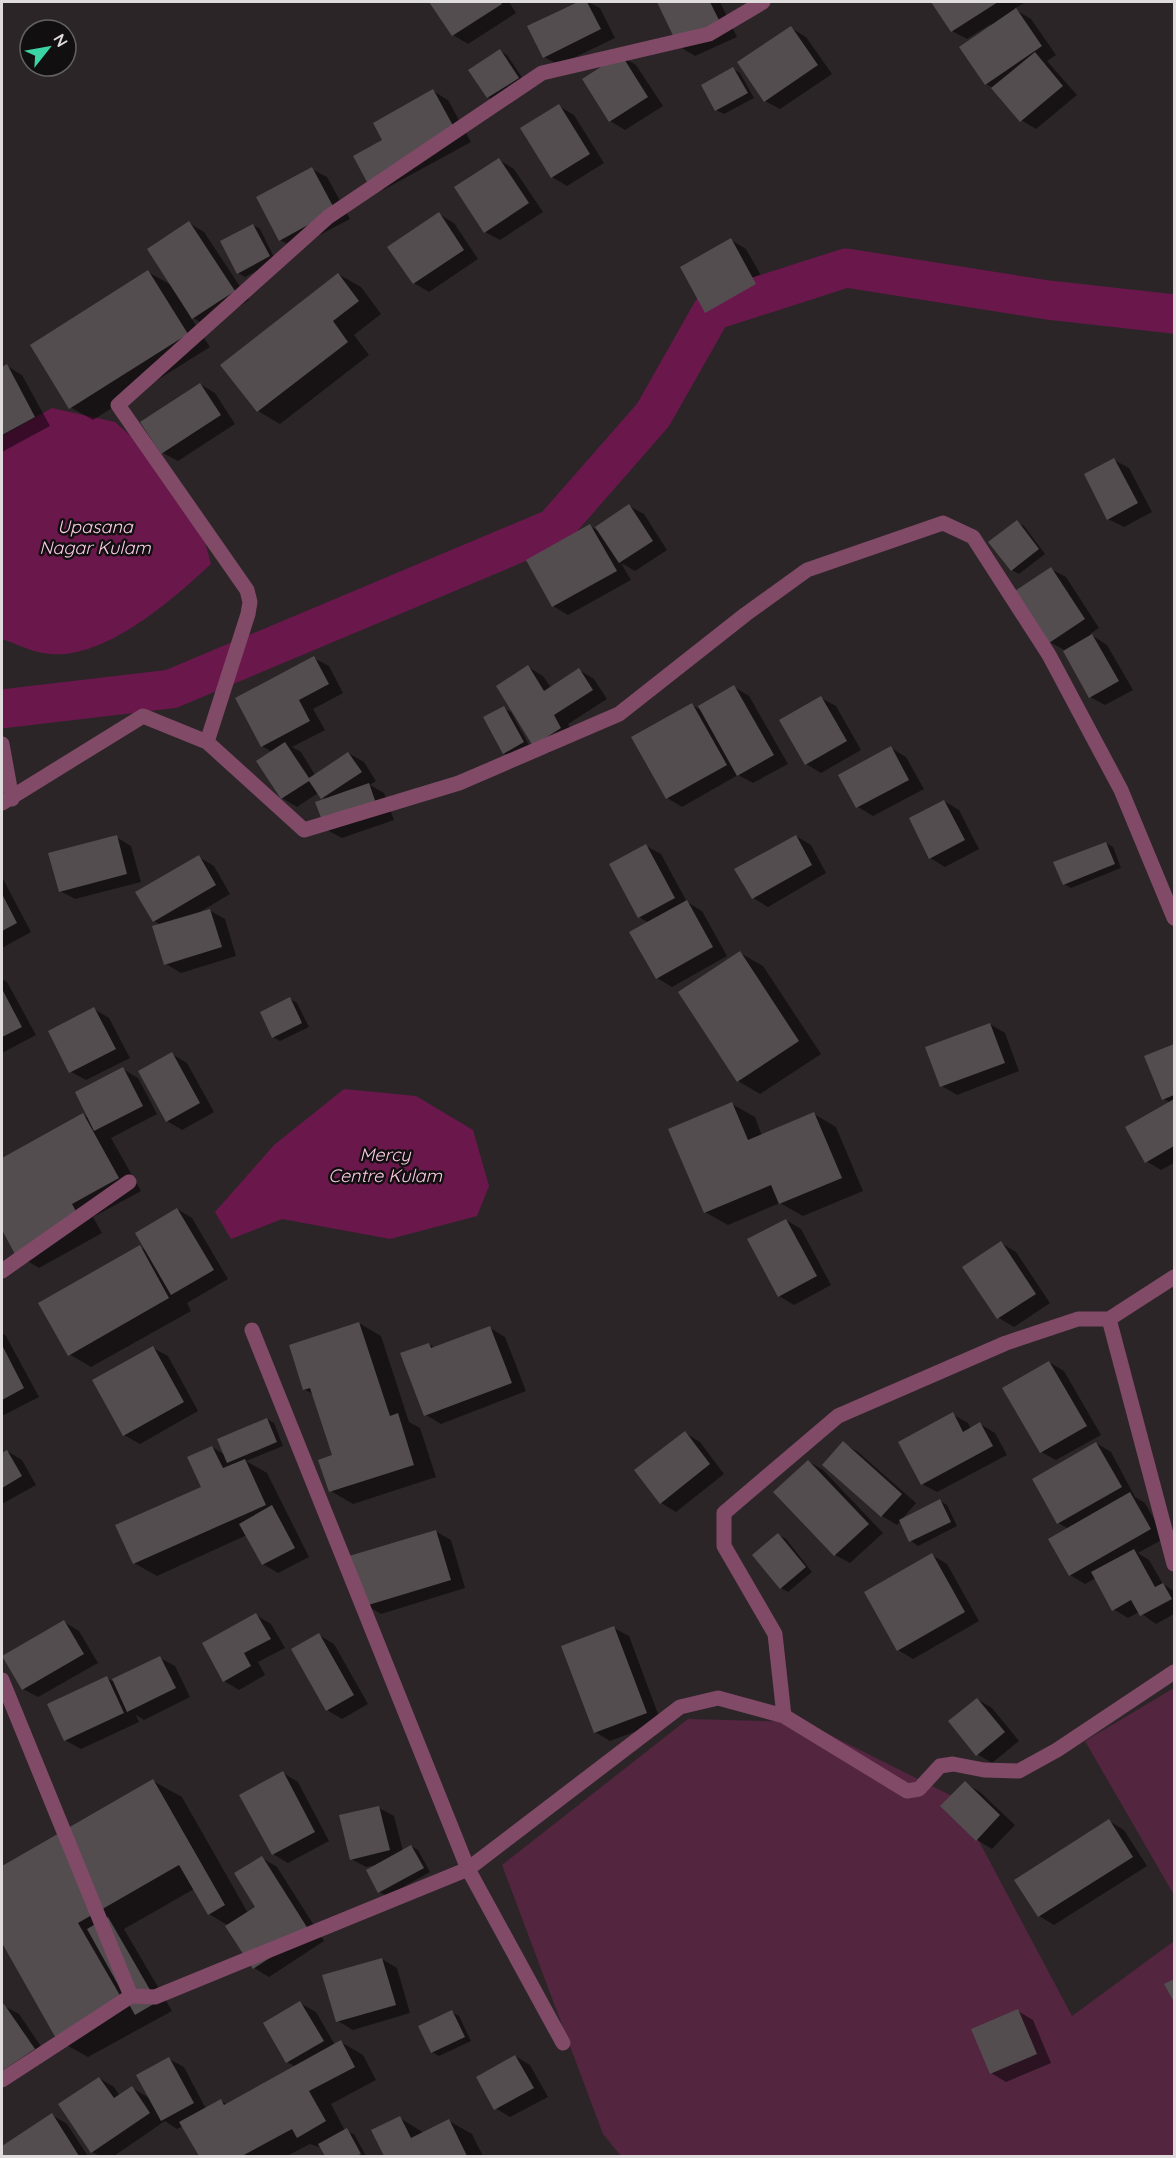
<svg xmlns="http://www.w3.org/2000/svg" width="1176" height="2158" font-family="Quicksand,sans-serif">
  <rect width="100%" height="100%" fill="#2b2528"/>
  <path fill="#53253f" d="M1174,1688V1895L1085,1741Z
    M688,1719L804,1722L956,1798L1072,2016L1174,1941V2156H621L603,2134L502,1865Z"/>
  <path fill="#6a184b" d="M52,408L115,422L158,460L201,528L211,564C172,600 106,659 50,654C34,653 17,644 2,639V436Z
    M344,1089L416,1096L473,1130L489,1186L477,1216L390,1239L282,1219L231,1239L215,1212L274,1145Z"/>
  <path fill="#0007" d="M431,2H509L516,13L468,44L453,35Z
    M581,2H588L600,8L615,38L559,65L544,57L529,27Z
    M659,2H720L737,37L695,56L680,47Z
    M933,2H1026L1014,9L1031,19L1056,55L1047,61L1077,95L1036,129L1021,120L993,88L986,84L991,24L967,39L952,31Z
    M791,28L806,37L832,74L780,109L765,101Z
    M500,51L507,55L525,82L495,101L488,97Z
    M621,56L636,65L663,106L625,130L610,121Z
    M733,69L740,73L754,98L724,114L716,110Z
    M433,91L448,100L471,142L383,190L368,181L384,140Z
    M559,106L574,115L604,163L567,186L552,177Z
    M499,160L514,169L543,212L500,240L485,232Z
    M312,169L327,177L350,219L295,248L280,240Z
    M439,214L454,223L478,259L429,292L414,283Z
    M189,223L204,232L249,300L208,327L190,316L210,347L93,420L70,407L148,272L173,286Z
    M253,225L260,229L276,261L245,277L238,273Z
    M731,240L746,249L771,293L721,320L706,312Z
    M338,274L361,287L381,314L354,335L369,355L280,424L258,411Z
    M7,366L22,375L50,426L2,452V369Z
    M200,384L215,393L235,424L178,461L163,453Z
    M1114,460L1129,468L1152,512L1124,527L1108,519Z
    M629,506L644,514L667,550L635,571L621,563L631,580L568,615L553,606L590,526L600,532Z
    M1017,522L1024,526L1045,554L1019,574L1012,570Z
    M1051,569L1066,577L1099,628L1090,634L1107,645L1133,690L1105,705L1090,697L1064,650L1050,642Z
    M314,658L329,666L343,693L313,709L325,730L292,747L301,752L315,775L348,753L364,762L376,781L370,785L384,793L394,820L342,838L327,830L326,800L318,793L297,807L282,798L272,752L262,746Z
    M528,667L543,676L551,688L579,670L594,679L607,699L568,724L576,737L549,753L534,744Z
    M734,687L749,696L788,764L753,783L738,775L682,807L667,798L692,705L702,711Z
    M821,698L836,706L861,750L821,773L806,764Z
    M504,708L511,712L530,747L511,757L504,753Z
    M891,748L906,757L924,789L873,816L858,807Z
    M944,801L959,810L979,849L945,867L930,858Z
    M796,836L811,845L826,873L768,907L753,898Z
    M116,837L131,846L141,882L75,899L60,891Z
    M1106,843L1113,847L1121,868L1071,888L1064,884Z
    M646,846L661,854L687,902L702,911L727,956L672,987L657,978L649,923L639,917Z
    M199,857L214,866L230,894L200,912L209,910L225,919L236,956L181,973L166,964L161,925L154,921Z
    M2,877L31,932L2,948Z
    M740,953L763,966L821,1054L760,1094L738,1081Z
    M2,979L7,982L36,1035L2,1053Z
    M290,999L297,1003L309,1027L280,1041L273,1037Z
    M94,1009L109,1018L130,1058L86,1080L71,1072Z
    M990,1024L1005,1033L1019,1071L957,1095L942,1086Z
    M1174,1045V1163L1161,1170L1146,1161L1171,1103L1164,1099L1146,1057Z
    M172,1054L187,1063L214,1112L182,1130L167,1121Z
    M123,1069L138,1078L157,1114L111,1138L141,1191L93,1217L102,1233L39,1268L17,1255L2,1227V1160L83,1115L90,1119Z
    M732,1104L755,1117L762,1136L814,1114L836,1127L863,1191L803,1216L780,1203L728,1225L705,1212Z
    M177,1209L192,1218L228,1279L187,1303L191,1311L91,1367L69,1354L140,1247L147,1251Z
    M786,1220L801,1229L831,1285L794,1305L779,1296Z
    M1001,1243L1016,1252L1050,1303L1014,1327L999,1318Z
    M359,1323L381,1336L409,1422L420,1428L436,1477L353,1504L331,1491L334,1456L314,1395L304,1389Z
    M490,1328L505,1337L526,1391L441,1424L426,1415L429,1344L435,1348Z
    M2,1333L6,1336L39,1397L2,1416Z
    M153,1348L168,1356L198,1411L140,1444L124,1435Z
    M1049,1362L1064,1371L1101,1435L1056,1460L1041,1452Z
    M952,1414L968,1423L971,1429L980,1424L995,1433L1007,1455L937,1492L922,1484Z
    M267,1419L274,1423L283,1446L246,1461L267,1473L309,1557L278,1573L263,1564L247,1535L157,1576L134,1563L203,1488L212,1447L225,1455Z
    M685,1433L700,1442L724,1474L676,1512L661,1503Z
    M843,1443L858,1452L916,1503L901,1520L940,1501L947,1505L957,1526L918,1546L911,1541L901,1521L897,1525L882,1516L824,1465Z
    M1096,1443L1111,1452L1135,1497L1145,1503L1165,1538L1138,1553L1149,1560L1163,1584L1174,1591V1614L1156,1624L1139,1612L1128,1618L1113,1609L1096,1578L1085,1584L1070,1575L1069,1529L1058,1523Z
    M7,1451L22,1460L36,1485L2,1504V1455Z
    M808,1461L823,1470L883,1533L850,1563L835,1555Z
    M435,1531L451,1540L465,1588L381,1614L366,1605Z
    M779,1535L786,1539L812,1572L788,1592L781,1588Z
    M932,1555L947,1564L979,1621L913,1659L898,1650Z
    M256,1615L271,1624L285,1648L258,1662L265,1675L239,1690L224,1681Z
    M64,1622L79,1631L98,1663L38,1697L23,1689Z
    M614,1628L629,1636L661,1722L610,1741L595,1732Z
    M319,1635L334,1644L368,1704L342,1719L327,1710Z
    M160,1658L175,1666L190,1697L144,1720L136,1715L139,1722L81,1749L65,1740L49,1705L107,1678L112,1681Z
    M977,1699L992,1708L1019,1741L992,1763L977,1754Z
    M283,1773L298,1782L329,1841L288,1863L273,1854Z
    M153,1781L182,1797L248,1913L257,1907L262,1858L277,1867L324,1941L269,1977L254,1968L229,1926L209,1914L194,1889L124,1929L172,2011L88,2057L59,2041L2,1940V1867Z
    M965,1783L980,1792L1015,1825L992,1849L977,1840L942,1806Z
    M379,1808L394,1816L403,1851L411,1846L418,1850L430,1872L387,1896L379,1892L376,1865L366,1867L351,1859Z
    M1109,1821L1124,1830L1147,1866L1054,1925L1039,1916Z
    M382,1959L397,1968L410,2013L353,2030L338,2021Z
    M300,2003L316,2012L335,2045L341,2042L363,2055L376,2080L331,2104L345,2131L354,2134L366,2156H326L322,2148L310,2144L287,2156H200L183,2126L177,2129L165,2121L114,2156H100L92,2152L99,2078L114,2087L120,2096L132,2088L151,2099L169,2059L184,2067L206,2109L221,2101L228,2105L296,2067L287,2062Z
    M4,2006L19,2014L49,2058L2,2089V2007Z
    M1018,2011L1033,2020L1051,2063L1006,2082L991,2073Z
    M452,2012L459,2016L471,2041L439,2056L432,2052Z
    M515,2056L530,2065L548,2097L510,2117L495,2108Z
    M52,2115L67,2124L88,2156H2V2147Z
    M400,2118L424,2133L449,2121L472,2134L483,2156H386L373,2131Z"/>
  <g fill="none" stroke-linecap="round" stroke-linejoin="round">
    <path stroke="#6a184b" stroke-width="39" d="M2,709L171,689L554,528L653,415L712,311L846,268L1048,300L1174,314"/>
  </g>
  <path fill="#534d50" d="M429,2H501L502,4L452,36Z
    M578,2H587L601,29L543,58L527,26Z
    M657,2H710L723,28L679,48Z
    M931,2H998L951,32Z
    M1016,8L1042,46L985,85L959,47Z
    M791,26L818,65L764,102L737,62Z
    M500,49L519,78L487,98L468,70Z
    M1035,52L1063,86L1020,122L991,88Z
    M621,54L648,97L609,122L582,79Z
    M733,67L748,93L715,111L701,85Z
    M433,89L457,133L367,182L353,156L382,140L373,123Z
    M559,104L590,154L551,178L520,128Z
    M499,158L529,203L484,233L454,187Z
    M312,167L335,210L279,241L256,197Z
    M439,212L464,250L413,284L387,247Z
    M189,221L235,291L192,319L147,249Z
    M253,224L270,256L237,274L220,241Z
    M731,238L756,284L705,313L680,267Z
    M148,270L188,334L69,409L30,345Z
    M338,273L359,301L333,321L348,342L257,412L220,365Z
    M7,364L35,417L2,435V367Z
    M200,383L221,415L161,454L140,422Z
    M1114,458L1138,503L1107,520L1084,474Z
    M629,504L653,541L619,563L595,527Z
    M1017,520L1039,549L1011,571L988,542Z
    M590,524L617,571L552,607L526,560Z
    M1051,567L1085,619L1049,643L1015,591Z
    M1092,634L1119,681L1089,698L1063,651Z
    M314,656L329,684L299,700L310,721L261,747L235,698Z
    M528,665L544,691L579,668L593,690L554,715L561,728L533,746L496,686Z
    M734,685L774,755L737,776L698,706Z
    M821,696L847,741L805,765L779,720Z
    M692,703L727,765L666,799L631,737Z
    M504,706L524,742L503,754L483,717Z
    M285,742L309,778L348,752L362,772L321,799L309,781L281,799L256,761Z
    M891,746L909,780L856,808L838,775Z
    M369,783L379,812L326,831L315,802Z
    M944,800L965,840L929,859L909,818Z
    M117,835L127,874L59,892L48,853Z
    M796,835L812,865L752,899L734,869Z
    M1106,842L1115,864L1063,885L1053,862Z
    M646,844L675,898L638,918L609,864Z
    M199,855L216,885L153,922L135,892Z
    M2,894L17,923L2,931Z
    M687,900L713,947L656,979L629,932Z
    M210,909L222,947L164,965L152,926Z
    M740,951L799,1041L737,1082L678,992Z
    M2,989L22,1027L2,1037Z
    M290,997L302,1023L272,1038L260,1012Z
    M94,1007L116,1049L69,1073L48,1031Z
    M990,1023L1005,1063L940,1087L925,1047Z
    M1174,1044V1095L1162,1100L1144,1056Z
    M172,1052L200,1103L166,1122L138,1071Z
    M123,1067L143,1106L94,1131L75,1092Z
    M1174,1099V1146L1145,1163L1125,1127Z
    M732,1102L748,1140L814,1112L842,1178L779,1204L771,1185L704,1213L668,1129Z
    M83,1113L119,1178L72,1204L81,1220L16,1256L2,1230V1158Z
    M177,1208L214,1270L171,1295L135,1233Z
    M786,1219L817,1276L778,1297L747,1239Z
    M1001,1241L1036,1294L997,1319L962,1267Z
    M140,1245L169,1298L68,1356L38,1303Z
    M359,1322L390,1416L398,1413L414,1465L329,1492L318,1460L332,1455L310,1388L303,1390L289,1345Z
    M490,1326L512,1383L424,1416L400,1353L429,1343L431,1348Z
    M2,1345L24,1388L2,1400Z
    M153,1346L184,1402L123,1436L92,1380Z
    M1049,1361L1087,1426L1040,1453L1002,1388Z
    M953,1412L963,1432L980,1422L993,1446L921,1485L898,1442Z
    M267,1418L277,1442L227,1463L217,1439Z
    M685,1431L710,1464L660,1504L634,1470Z
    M843,1441L902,1494L881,1517L822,1465Z
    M1096,1442L1122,1487L1057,1524L1032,1479Z
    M212,1446L223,1468L245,1459L266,1505L133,1564L115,1525L201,1487L187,1457Z
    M7,1450L22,1476L2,1488V1453Z
    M808,1460L869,1524L834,1556L773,1492Z
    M1130,1492L1151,1529L1069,1576L1048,1539Z
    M940,1499L951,1522L909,1542L899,1520Z
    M272,1505L295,1548L262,1565L239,1524Z
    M436,1530L451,1580L365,1606L349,1556Z
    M778,1533L806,1567L780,1589L752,1555Z
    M1134,1549L1155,1587L1163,1583L1172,1599L1140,1616L1131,1600L1112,1611L1091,1572Z
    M932,1553L965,1612L897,1651L864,1592Z
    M256,1613L271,1639L244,1653L251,1666L223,1682L202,1643Z
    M64,1620L84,1654L22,1690L2,1656Z
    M614,1626L647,1713L594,1733L561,1646Z
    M319,1633L354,1695L326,1711L291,1649Z
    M160,1656L176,1688L127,1712L112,1679Z
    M107,1676L124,1713L64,1741L47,1704Z
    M977,1698L1005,1732L976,1756L948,1721Z
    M283,1771L315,1832L272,1855L239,1795Z
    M153,1779L225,1905L208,1915L179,1865L78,1923L125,2004L58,2042L2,1943V1866Z
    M965,1781L1000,1815L976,1841L940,1806Z
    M379,1806L390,1850L350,1860L339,1815Z
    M1109,1819L1133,1857L1038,1917L1014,1880Z
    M411,1845L424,1868L378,1893L366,1870Z
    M262,1856L310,1932L253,1969L225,1926L255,1907L234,1873Z
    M108,1917L157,2002L135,2015L87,1929Z
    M382,1958L396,2005L336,2022L322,1975Z
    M1174,1979V2002L1164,1984Z
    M300,2001L324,2041L286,2063L263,2023Z
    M4,2004L35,2049L2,2071V2005Z
    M1018,2009L1037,2054L990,2074L971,2029Z
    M452,2010L465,2037L431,2053L418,2026Z
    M341,2040L355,2067L309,2091L326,2121L297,2138L292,2129L242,2156H199L179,2122L221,2099L224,2105Z
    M515,2055L534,2088L494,2110L476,2077Z
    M169,2057L194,2103L161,2121L136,2075Z
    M99,2077L114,2098L132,2086L150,2113L91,2153L58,2104Z
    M52,2113L79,2156H2V2146Z
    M400,2116L411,2138L449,2119L467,2156H384L371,2130Z
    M347,2128L361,2154L356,2156H325L318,2144Z"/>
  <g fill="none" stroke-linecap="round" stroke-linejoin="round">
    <path stroke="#814a67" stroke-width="15" d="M207,742L248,614L250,602L247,590L118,405L328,217L542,73L709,34L763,2
      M2,744L12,799
      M2,803L143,716L207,742L304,830L459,783L619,714L746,614L807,570L943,523L973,537L1049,655L1121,790L1174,918
      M2,1271L129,1182
      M1109,1319L1174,1277
      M252,1330L468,1869L563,2043
      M2,1680L131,1996
      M784,1716L775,1634L724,1546V1513L838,1416L1006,1343L1078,1319H1109L1174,1564
      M2,2080L131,1996L155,1997L468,1869L680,1707L718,1698L784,1716L907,1791L919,1789L940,1766L953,1764L984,1770L1019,1771L1057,1750L1174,1672"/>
  </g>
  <g text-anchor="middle" stroke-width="5" stroke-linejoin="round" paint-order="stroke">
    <g font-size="18" font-style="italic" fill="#fdcce4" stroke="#120f11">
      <text x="95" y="533">Upasana<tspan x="95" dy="21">Nagar Kulam</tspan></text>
      <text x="385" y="1161">Mercy<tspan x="385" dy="21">Centre Kulam</tspan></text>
    </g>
  </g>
  <rect width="1176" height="2158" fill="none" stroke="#e0dcde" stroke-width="6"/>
  <g transform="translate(48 48) rotate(59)"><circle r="28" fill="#120f11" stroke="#646163" stroke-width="1.5"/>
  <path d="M0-4.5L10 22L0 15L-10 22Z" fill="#3bd4a4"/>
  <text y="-9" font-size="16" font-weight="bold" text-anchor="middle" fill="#e0dcde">N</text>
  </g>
</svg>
